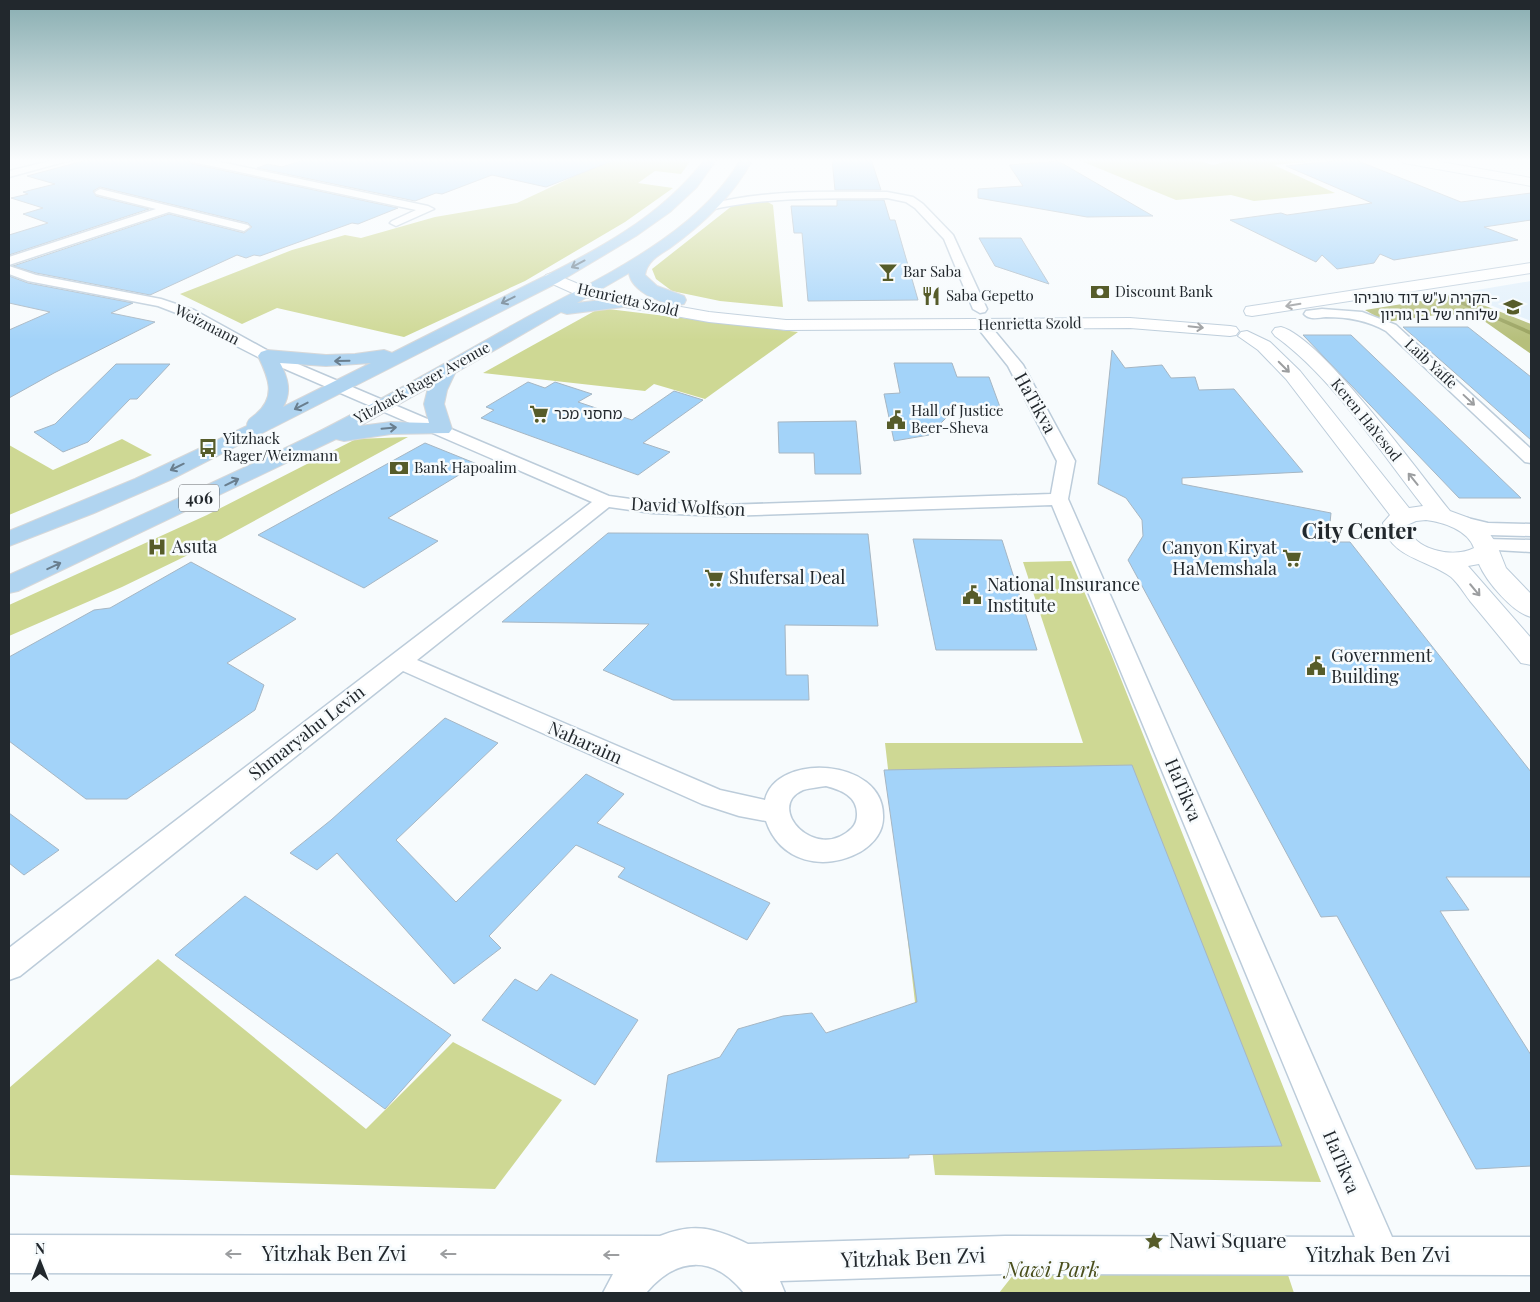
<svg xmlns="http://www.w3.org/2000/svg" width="1540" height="1302" font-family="'Playfair Display','Noto Sans Hebrew',serif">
  <rect width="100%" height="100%" fill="#f7fbfd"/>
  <path fill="#e2f0fb" d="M1531,281V321L1459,293Z"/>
  <path fill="#ced894" d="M600,159H692L681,174L655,171L638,183L673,188L625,222L525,281L404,337L277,308L242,324L180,294L292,250L345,235L361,238L435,217L517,203L598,165Z
    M1076,159H1193L1213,165L1236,159H1338L1274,165L1335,193L1254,201L1231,195L1176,200Z
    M766,201L773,205L783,307L720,301L672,291L656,279L652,269L737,202Z
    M600,308L798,332L705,399L654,384L645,391L483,373Z
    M408,437L221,539L122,587L9,636V605L207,515L356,439Z
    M122,439L152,455L9,515V445L53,470Z
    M1071,561L1111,654L1321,1182L935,1175L885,743H1083L1023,562Z
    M158,959L366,1129L453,1042L562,1100L495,1189L9,1175V1088Z
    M1036,1246L1282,1257L1294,1293H999Z"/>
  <path fill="#b6bf7b" d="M1458,295L1531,324V354L1477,316L1443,314L1386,322L1365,310Z"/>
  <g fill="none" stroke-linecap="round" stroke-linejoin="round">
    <path fill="#99a25e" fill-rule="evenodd" d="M1442,294H1446L1531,331V335L1442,296Z"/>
  </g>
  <path fill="#a3d3f9" stroke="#a6b6c3" d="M91,159H186L193,164L398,208L358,224L352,223L260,256L254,255L246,258L237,255L150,295L36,273L13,266L169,214L244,233L252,227L248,223L100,187L93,191L96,196L149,209L9,255V235L48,223L23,214L43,208L11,198L28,194L23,192L55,184L27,176Z
    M306,159H615V160L546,187L492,175L442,194L436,193L415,201L257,168L268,164L282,167Z
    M832,159H871L881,190H835Z
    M1353,159L1461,202L1531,193V220L1484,227L1518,240L1394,260L1380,254L1374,263L1337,269L1322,255L1316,262L1230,220L1281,213L1287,215L1372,203L1286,166Z
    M1058,161L1153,216L1087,217L978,198V189L1023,186L1009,165Z
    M837,200H884L890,220H895L918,300L808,301L802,233H794L791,206H837Z
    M979,238H1021L1049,284L995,266Z
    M9,276L28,283L133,303L111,313L155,322L54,373L9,398V330L50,312L9,303Z
    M1403,327H1468L1531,377V440Z
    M1303,335H1351L1521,498H1459Z
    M1112,350L1125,368L1162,365L1171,378L1195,377L1199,390L1234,389L1303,472L1182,478V484L1331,513L1328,542H1350L1531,772V877H1446L1469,910L1440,911L1531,1055V1166L1476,1169L1337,916L1321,917L1128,560L1143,536L1142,520L1126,498L1098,484Z
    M894,363H952L957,377H989L1000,407H957L929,435L894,441L884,394L900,393Z
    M116,364H170L137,399H130L88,442L63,452L34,432L55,424Z
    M528,382L545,388L555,382L592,394L578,402L632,420L674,391L703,400L643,443L670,452L638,475L481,418L494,410L486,407Z
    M856,421L861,474H815L814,453H779L778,422Z
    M425,443L477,464L388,518L438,541L364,588L258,535Z
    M608,533L868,534L878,626L785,625L786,675H808L809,700H673L603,670L649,624L502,622Z
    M913,539L1002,540L1037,650H936Z
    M191,562L296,619L227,663L264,685L255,710L127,799H86L9,741V657L94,610L110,608Z
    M445,718L498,743L396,840L456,902L586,774L624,794L597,823L770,903L747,940L618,877L625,868L576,845L489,936L501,948L454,984L337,853L317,870L290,853L331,820Z
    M1132,765L1282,1146L909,1155V1158L656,1162L668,1075L720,1057L738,1029L783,1016L812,1013L826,1033L917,1002L884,770Z
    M9,813L59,850L24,875L9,863Z
    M245,896L451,1035L385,1109L175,955Z
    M551,974L638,1020L595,1085L482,1020L515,979L537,991Z"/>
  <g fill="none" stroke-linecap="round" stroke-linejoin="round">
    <g stroke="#bcccda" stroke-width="3">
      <path id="street" d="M58,159H75L9,177V171Z
        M188,159H206L428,206L434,209L396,226L390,223L392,221L416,210L193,162Z
        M100,189L248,225L250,227L244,231L169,212L9,265V257L156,209L96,194L95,192Z
        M887,192L913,197L923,204L953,235L987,309L985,312L980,313L973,309L944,239L915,208L906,202L887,198C827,199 768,196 710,210L704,207L706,205C765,189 826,192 887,192Z
        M9,266L36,275L161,299L194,310L272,353L609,496L652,502L723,505L1051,494L1057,461L1008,366L981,332L983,329H993L1023,365L1075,461L1068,499L1392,1237H1531V1275L1005,1274L780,1281L785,1293H744C714,1255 677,1256 646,1293H603L613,1274L9,1273V1235L660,1236C694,1222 715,1228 748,1244L1005,1236L1355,1237L1052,505L723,516L652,513L609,507L417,660L720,790L765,800C776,752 883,758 883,815C884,832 873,844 860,852C824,872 780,862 766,821L739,816L702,804L403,671L20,976L9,980V948L592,502L262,359L213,334L184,316L158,306L28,281L9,274ZM826,786C841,790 857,796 857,814C857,819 856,824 852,828C816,864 764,807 803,790C810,788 819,787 826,786Z
        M1322,309L1362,312L1396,325L1531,449V463L1525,462L1386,331C1367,320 1348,317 1326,317C1318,318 1309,320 1304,314L1306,311Z
        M1459,516L1488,523L1531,524V536L1488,535L1452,526L1449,522L1452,518Z
        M1486,539L1531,540V552L1479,549L1476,545L1479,541Z"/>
    </g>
    <g stroke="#bcccda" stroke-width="2">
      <path id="secondary" d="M1398,159H1424L1531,178V186L1404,163Z
        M1531,263V273L1252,316L1246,315L1244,311L1246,307L1252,306Z
        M552,273L588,288L625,297L709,312L786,320L1130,318L1230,326L1236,327L1239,331L1236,335L1230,336L1130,328L786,330L709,322L625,307L577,295L546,281L544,278L546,275Z
        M1281,327C1321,337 1420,474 1450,511L1469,518L1487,530L1496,543L1506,568L1531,594V617C1513,613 1486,581 1479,564L1468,566L1531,638V665L1521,663C1504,642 1487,621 1470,601C1464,593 1458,583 1451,577C1427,559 1389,558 1383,523L1390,515L1286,379L1258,350L1238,336L1241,332L1247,331L1270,342L1300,371L1409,508L1423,506C1379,450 1332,377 1275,336L1272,332L1275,328ZM1426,520C1443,522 1468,530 1474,548C1454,559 1412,550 1407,525L1416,521Z"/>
    </g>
    <g stroke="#d7d8d9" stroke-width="2">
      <path id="primary" d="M705,159H717L697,187L670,212L636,236L559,282L170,480L94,513L9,546V531L135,479L247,426C247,420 251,418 256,414C277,396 268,377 258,356L261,352L267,350L326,355L355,354L384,350L392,353C437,330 482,308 527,285C592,253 661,218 705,159ZM280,363L326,366L371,363L283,407C292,392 288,378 280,363Z
        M741,159H753C733,196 704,223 670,248C659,255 647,261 645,275L657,286L684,296L686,300L684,304C667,308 631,292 629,273L577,303L625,297L631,298L633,302L631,306L567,314L561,312L455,373L447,390L444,404L452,429L449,433L391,434L344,441L336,439L18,591L9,593V575C106,531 204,488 300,441C375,404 447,362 520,321C596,279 696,237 741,159ZM428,388L424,404L429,423L391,422L360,426Z"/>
    </g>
    <use href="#street" fill="#fff" fill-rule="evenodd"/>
    <use href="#secondary" fill="#fff" fill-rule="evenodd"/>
    <use href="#primary" fill="#b0d4f0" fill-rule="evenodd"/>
  </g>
  <defs><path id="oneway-shaft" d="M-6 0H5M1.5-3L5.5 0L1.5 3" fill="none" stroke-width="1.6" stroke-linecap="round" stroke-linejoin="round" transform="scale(1.25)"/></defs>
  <g stroke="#697e8e">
    <use href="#oneway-shaft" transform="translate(578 264) rotate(152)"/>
    <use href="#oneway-shaft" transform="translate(508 300) rotate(153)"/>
    <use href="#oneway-shaft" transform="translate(342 361) rotate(179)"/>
    <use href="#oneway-shaft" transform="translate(301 406) rotate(153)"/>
    <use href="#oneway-shaft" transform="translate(389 428) rotate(-5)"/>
    <use href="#oneway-shaft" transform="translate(177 467) rotate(154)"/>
    <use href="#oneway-shaft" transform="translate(232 482) rotate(-26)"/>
    <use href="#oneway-shaft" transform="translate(54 566) rotate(-25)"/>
  </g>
  <g stroke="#9c9ea0">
    <use href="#oneway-shaft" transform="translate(1293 305) rotate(171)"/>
    <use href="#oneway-shaft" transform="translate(1196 327) rotate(6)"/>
    <use href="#oneway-shaft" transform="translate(1284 367) rotate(45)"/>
    <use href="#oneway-shaft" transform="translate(1469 400) rotate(43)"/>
    <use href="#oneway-shaft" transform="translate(1413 479) rotate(-129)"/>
    <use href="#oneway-shaft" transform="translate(1475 590) rotate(50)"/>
    <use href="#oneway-shaft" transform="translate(233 1254) rotate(180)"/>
    <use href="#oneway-shaft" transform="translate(448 1254) rotate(180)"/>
    <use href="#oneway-shaft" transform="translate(611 1255) rotate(180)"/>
  </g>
  <linearGradient id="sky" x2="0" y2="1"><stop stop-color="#88adb1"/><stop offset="0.47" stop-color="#fbfdfe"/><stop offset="1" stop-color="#fbfdfe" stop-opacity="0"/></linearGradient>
  <rect width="1540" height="341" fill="url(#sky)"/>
  <defs>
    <g id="bar-bare" transform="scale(1.5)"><path d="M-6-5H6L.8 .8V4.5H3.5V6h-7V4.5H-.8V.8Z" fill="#565c2a" stroke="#f7fbfd" stroke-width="2.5" paint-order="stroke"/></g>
    <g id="bank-bare" transform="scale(1.5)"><path d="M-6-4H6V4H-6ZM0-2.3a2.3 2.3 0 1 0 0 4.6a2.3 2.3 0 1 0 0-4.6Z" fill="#565c2a" stroke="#f7fbfd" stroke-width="2.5" paint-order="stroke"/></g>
    <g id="restaurant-bare" transform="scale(1.5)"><path d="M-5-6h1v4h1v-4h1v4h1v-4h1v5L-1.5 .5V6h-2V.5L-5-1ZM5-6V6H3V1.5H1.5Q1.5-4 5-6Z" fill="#565c2a" stroke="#f7fbfd" stroke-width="2.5" paint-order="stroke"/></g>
    <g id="university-bare" transform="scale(1.5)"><path d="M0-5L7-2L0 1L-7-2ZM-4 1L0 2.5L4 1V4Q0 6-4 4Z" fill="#565c2a" stroke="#f7fbfd" stroke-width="2.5" paint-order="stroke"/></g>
    <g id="supermarket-bare" transform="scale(1.5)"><path d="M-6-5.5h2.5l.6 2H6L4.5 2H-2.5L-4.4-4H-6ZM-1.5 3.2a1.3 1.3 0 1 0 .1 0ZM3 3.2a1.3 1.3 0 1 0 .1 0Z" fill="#565c2a" stroke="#f7fbfd" stroke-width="2.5" paint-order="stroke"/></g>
    <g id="civic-bare" transform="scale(1.5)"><path d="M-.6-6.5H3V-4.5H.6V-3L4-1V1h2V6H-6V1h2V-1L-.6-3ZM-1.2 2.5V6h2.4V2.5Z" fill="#565c2a" stroke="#f7fbfd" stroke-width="2.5" paint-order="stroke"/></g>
    <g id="bus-bare" transform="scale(1.5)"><path d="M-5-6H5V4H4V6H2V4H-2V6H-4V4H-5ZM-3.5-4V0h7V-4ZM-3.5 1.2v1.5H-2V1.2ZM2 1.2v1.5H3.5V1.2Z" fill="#565c2a" stroke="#f7fbfd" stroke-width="2.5" paint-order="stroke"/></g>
    <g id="hospital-bare" transform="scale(1.5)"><path d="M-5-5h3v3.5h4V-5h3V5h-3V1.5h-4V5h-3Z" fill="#565c2a" stroke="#f7fbfd" stroke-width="2.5" paint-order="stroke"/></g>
    <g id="sight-bare" transform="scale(1.5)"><path d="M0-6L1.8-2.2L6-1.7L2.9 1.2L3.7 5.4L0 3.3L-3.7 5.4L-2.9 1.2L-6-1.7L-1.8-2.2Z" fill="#565c2a" stroke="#f7fbfd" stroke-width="2.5" paint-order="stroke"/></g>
  </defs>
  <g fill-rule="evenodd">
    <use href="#bar-bare" x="888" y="272"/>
    <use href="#bank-bare" x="1100" y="292"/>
    <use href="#restaurant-bare" x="931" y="296"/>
    <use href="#university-bare" x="1513" y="307"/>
    <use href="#supermarket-bare" x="539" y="414"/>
    <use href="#civic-bare" x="896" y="420"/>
    <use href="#bus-bare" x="208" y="448"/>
    <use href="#bank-bare" x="399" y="468"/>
    <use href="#hospital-bare" x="157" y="547"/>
    <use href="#supermarket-bare" x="1292" y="558"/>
    <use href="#supermarket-bare" x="714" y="578"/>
    <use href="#civic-bare" x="972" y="595"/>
    <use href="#civic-bare" x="1316" y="666"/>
    <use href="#sight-bare" x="1154" y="1241"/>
  </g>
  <g text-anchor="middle" stroke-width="5" stroke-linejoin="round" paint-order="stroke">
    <g font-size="15" fill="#22282d" stroke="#f7fbfd" text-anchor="start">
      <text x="903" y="277">Bar Saba</text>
      <text x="1115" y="297">Discount Bank</text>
      <text x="946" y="301">Saba Gepetto</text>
      <text x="1498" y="303" text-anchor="end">הקריה ע"ש דוד טוביהו-<tspan x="1498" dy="17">שלוחה של בן גוריון</tspan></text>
      <text x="911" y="416">Hall of Justice<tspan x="911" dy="17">Beer-Sheva</tspan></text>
      <text x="554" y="419">מחסני מכר</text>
      <text x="223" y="444">Yitzhack<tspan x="223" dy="17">Rager/Weizmann</tspan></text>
      <text x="414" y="473">Bank Hapoalim</text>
    </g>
    <g font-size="15" fill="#22282d" stroke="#f7fbfd">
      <text transform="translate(628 300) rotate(13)" y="5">Henrietta Szold</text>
      <text transform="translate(1030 324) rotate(-1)" y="5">Henrietta Szold</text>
      <text transform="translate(207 325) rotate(27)" y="5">Weizmann</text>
      <text transform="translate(1431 364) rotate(43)" y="5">Laib Yaffe</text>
      <text transform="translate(422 383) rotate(-29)" y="5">Yitzhack Rager Avenue</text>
      <text transform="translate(1366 420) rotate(51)" y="5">Keren HaYesod</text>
    </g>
    <rect fill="#f7fbfd" stroke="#62676b" stroke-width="1" x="179" y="484.5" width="40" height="27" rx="4"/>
    <g font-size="16" font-weight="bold" fill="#22282d">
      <text x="199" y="504">406</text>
    </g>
    <g font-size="18" fill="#22282d" stroke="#f7fbfd">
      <text transform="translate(1035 403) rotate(61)" y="6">HaTikva</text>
      <text transform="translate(688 507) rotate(3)" y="6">David Wolfson</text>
      <text transform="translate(307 733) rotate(-38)" y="6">Shmaryahu Levin</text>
      <text transform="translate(585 743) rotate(24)" y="6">Naharaim</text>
      <text transform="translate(1183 790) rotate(67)" y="6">HaTikva</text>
      <text transform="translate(1341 1162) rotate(67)" y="6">HaTikva</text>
    </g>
    <g font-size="18" fill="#22282d" stroke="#f7fbfd" text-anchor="start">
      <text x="172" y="553">Asuta</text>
      <text x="1277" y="554" text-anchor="end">Canyon Kiryat<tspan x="1277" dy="21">HaMemshala</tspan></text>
      <text x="729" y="584">Shufersal Deal</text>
      <text x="987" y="591">National Insurance<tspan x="987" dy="21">Institute</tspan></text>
      <text x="1331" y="662">Government<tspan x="1331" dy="21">Building</tspan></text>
    </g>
    <g font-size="21" fill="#22282d" stroke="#f7fbfd" text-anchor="start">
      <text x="1169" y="1248">Nawi Square</text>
    </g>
    <g font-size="21" fill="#22282d" stroke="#f7fbfd">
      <text x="334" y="1261">Yitzhak Ben Zvi</text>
      <text x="1378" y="1262">Yitzhak Ben Zvi</text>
      <text transform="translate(913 1258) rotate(-2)" y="7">Yitzhak Ben Zvi</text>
    </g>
    <g font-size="21" font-style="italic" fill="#494e1c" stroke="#f7fbfd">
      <text x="1052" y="1277">Nawi Park</text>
    </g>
    <g font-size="22" font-weight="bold" fill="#22282d" stroke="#f7fbfd">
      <text x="1359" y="539">City Center</text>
    </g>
  </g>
  <rect width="1540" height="1302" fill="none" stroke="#22282d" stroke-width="20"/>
  <g transform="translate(40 1262)" stroke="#f7fbfd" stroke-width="4" paint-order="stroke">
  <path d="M0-4L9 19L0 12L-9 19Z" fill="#22282d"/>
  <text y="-8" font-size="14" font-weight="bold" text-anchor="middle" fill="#22282d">N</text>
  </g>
</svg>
